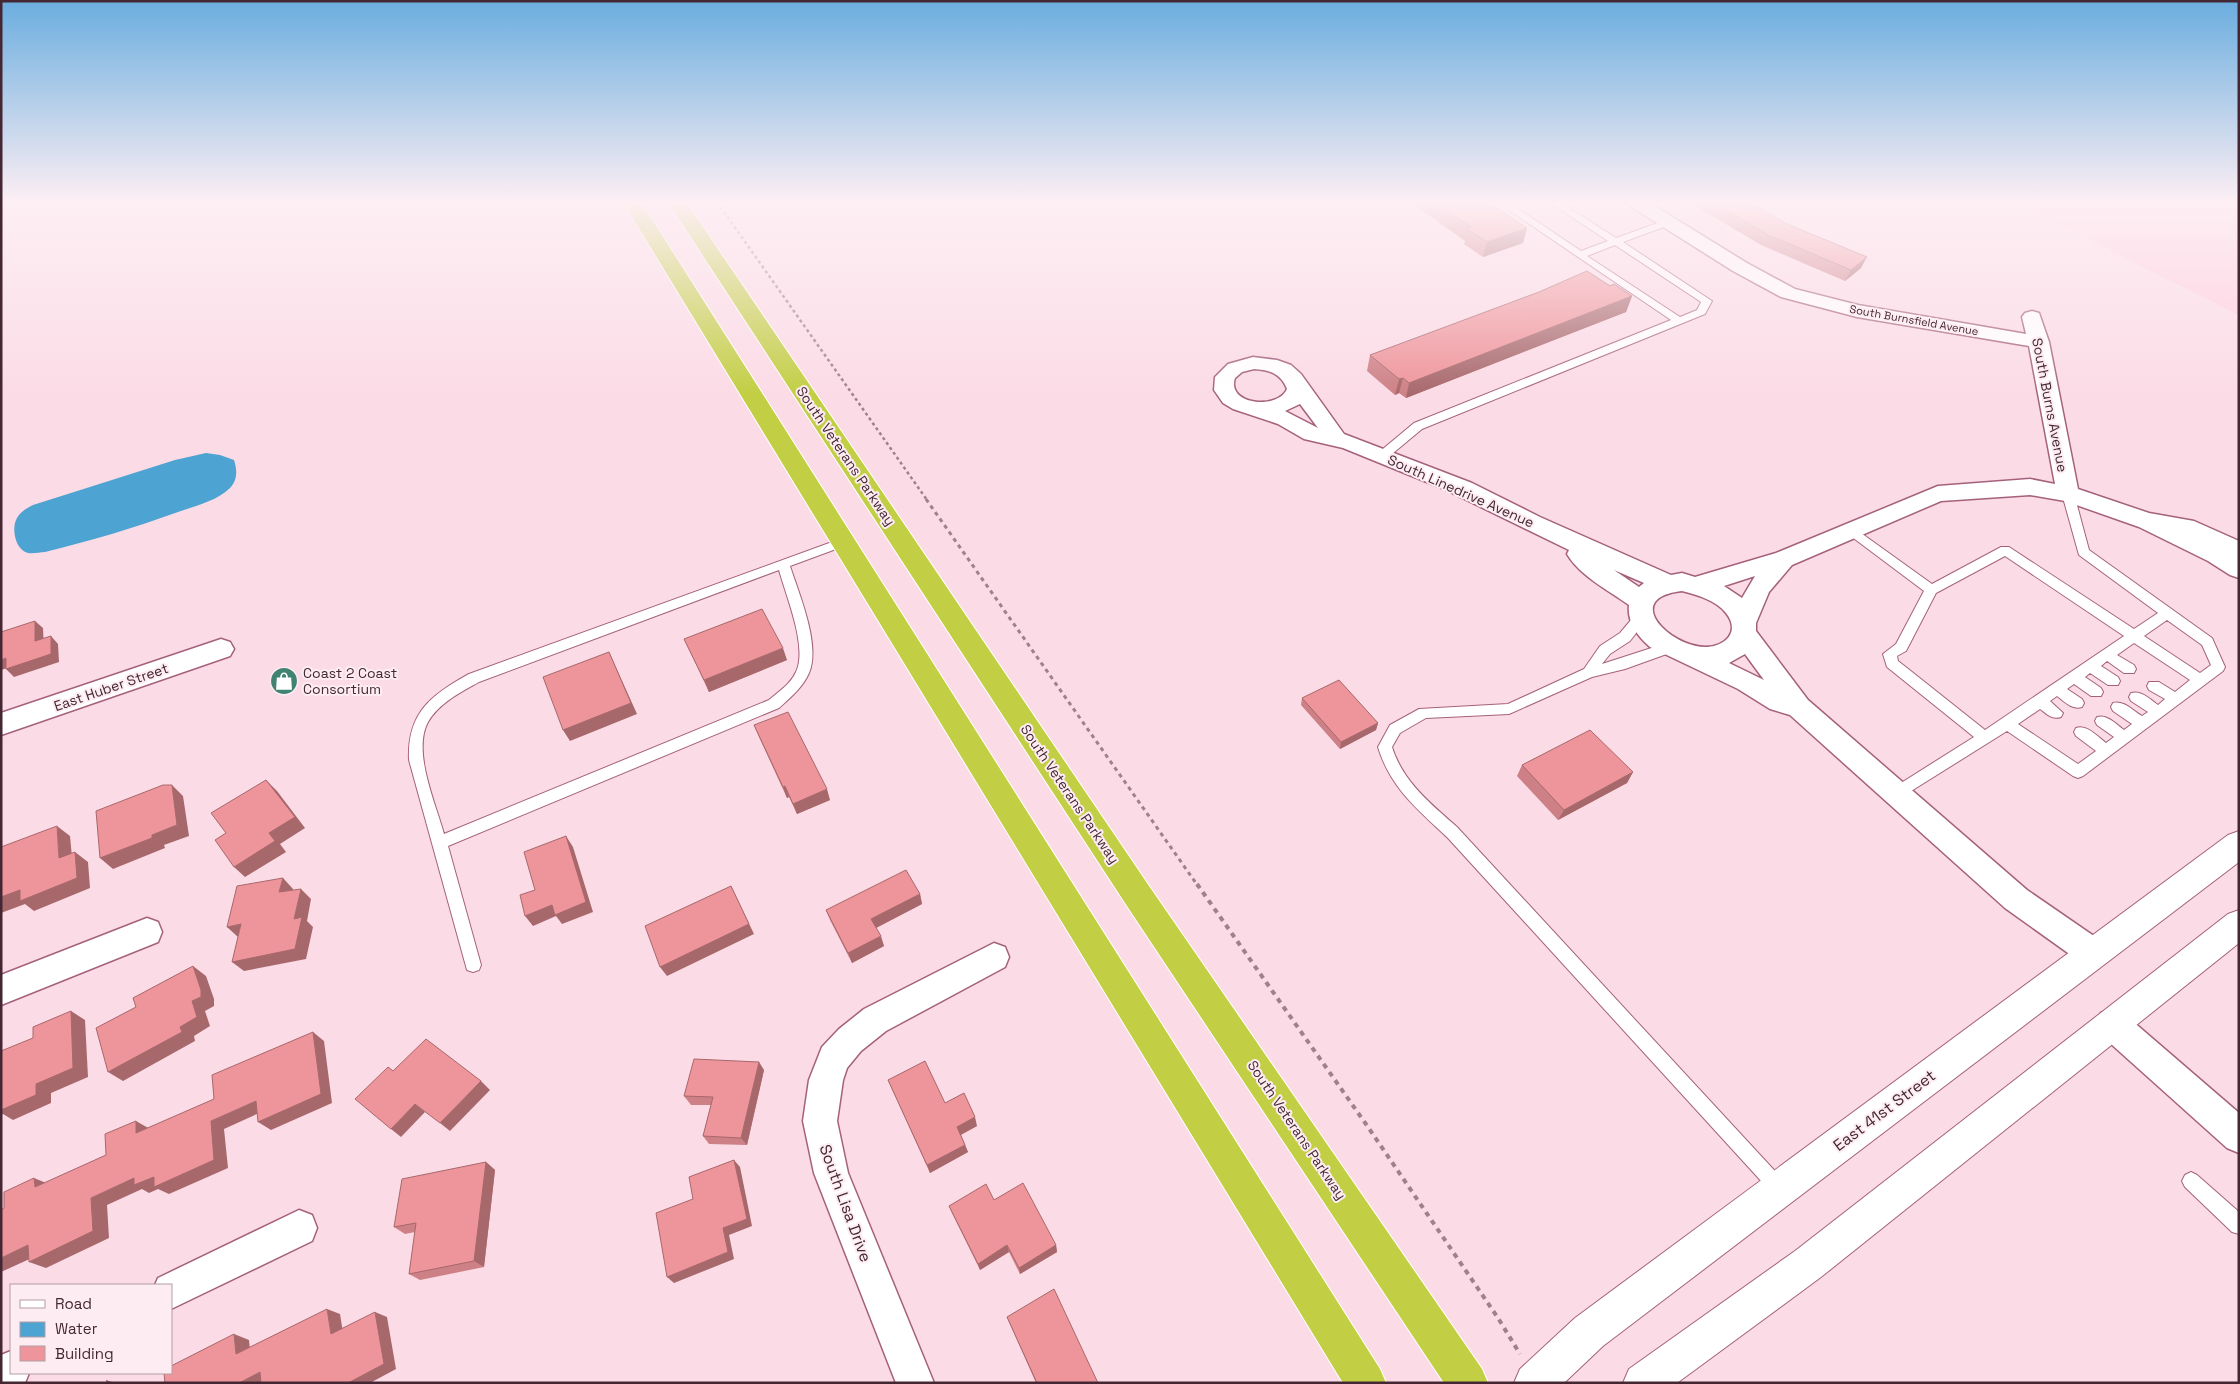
<svg xmlns="http://www.w3.org/2000/svg" width="2240" height="1384" font-family="'Space Grotesk',sans-serif">
  <rect width="100%" height="100%" fill="#fbdbe6"/>
  <path fill="#fecbdd" d="M2013,202H2239V315Z"/>
  <path fill="#4da3d2" d="M206,453L220,455L234,460C237,469 238,480 230,488C217,501 195,506 178,512C134,528 90,541 45,552C40,552 33,554 28,553C15,550 11,528 17,518C20,512 27,508 33,505L175,460Z"/>
  <g fill="none" stroke-linecap="round" stroke-linejoin="round">
    <g stroke="#a5617c" stroke-width="2">
      <path id="service" d="M1497,202H1508L1581,251L1608,241L1549,202H1560L1616,238L1666,220H1672V224L1623,242L1712,301L1705,314L1422,429L1386,459H1378L1376,456L1378,453L1414,423L1671,320ZM1615,245L1701,302L1697,310L1680,317L1587,256Z
        M2068,490L2074,494L2089,550L2212,638L2225,667L2223,671L2083,776L2078,778L2073,776L2007,731L1900,798L1895,800L1890,798L1888,794L1890,790L1974,737L1887,667L1883,654L1896,644L1924,591L1844,531L1846,528H1854L1932,584L2001,547H2009L2134,629L2158,613L2079,555L2062,494ZM2005,556L2124,636L1985,730L1907,668L1898,661L1897,656L1906,651L1936,593ZM2167,620L2202,645L2211,665L2200,673L2144,636ZM2134,643L2190,680L2175,692L2159,682H2149L2147,686L2149,690L2165,699L2158,705C2150,699 2141,690 2131,693L2129,697L2131,701L2148,712L2142,716C2133,711 2124,700 2113,703L2111,707L2113,711L2132,724L2124,730C2116,724 2107,714 2097,717L2095,721L2097,725L2114,737L2106,743C2098,737 2087,724 2076,728L2074,732L2076,736L2096,751L2078,764L2018,724L2040,709C2047,714 2052,720 2061,717L2063,713L2050,701L2057,696C2065,702 2072,710 2082,707L2084,703L2082,699L2067,689L2074,684L2091,696H2101L2103,692L2101,688L2085,677L2090,673L2108,685H2118L2120,681L2118,677L2101,666L2107,661L2124,673H2134L2136,669L2134,665L2117,655Z
        M843,538L847,539L849,542L847,545L790,566C799,594 821,645 809,673C803,687 791,697 779,708L448,846L481,965L479,970L473,972L467,970L409,760C407,713 431,695 469,674ZM779,570C786,596 808,647 796,672C791,684 778,692 769,700L444,834C436,804 412,752 428,722C439,703 461,692 479,682Z
        M1641,612L1646,614L1648,617L1646,620L1630,641L1610,654L1602,664L1670,642L1675,643L1677,647L1675,651L1625,669L1592,677L1509,714L1426,718L1400,733L1392,747C1403,782 1431,804 1457,827L1785,1182L1788,1188L1785,1194L1779,1197L1773,1194L1447,837C1417,809 1390,787 1378,747L1390,725L1419,709L1508,704L1584,669L1600,646L1620,633L1636,614Z
        M2191,1172L2197,1175L2239,1212V1234L2232,1232L2185,1187L2182,1181L2185,1175Z"/>
    </g>
    <g stroke="#a5617c" stroke-width="3">
      <path id="minor" d="M1627,202H1648L1747,263L1795,289L1858,305L2026,334L2022,317L2025,313L2032,311L2039,313L2049,342L2078,489L2149,513L2194,521L2239,541V578L2230,575L2208,561L2139,527L2065,501L2030,495L1941,501L1792,565L1769,592L1756,623V631L1808,700L2027,890L2104,943L2108,953L2104,963L2093,967L2082,963L2005,908L1790,715L1770,709L1738,689L1650,647C1637,636 1627,622 1629,605C1608,590 1580,576 1567,554L1569,550L1444,489L1343,448L1304,439L1278,424L1233,409L1223,403L1214,390L1215,377L1228,364L1253,357L1277,360L1291,365L1301,374L1344,434L1472,483L1540,517L1671,575L1682,573L1695,577L1776,553L1938,486L2030,479L2055,484L2029,346L1857,317L1781,297L1733,271L1630,206ZM1254,369C1269,370 1281,373 1287,389C1278,410 1226,405 1235,378L1242,372ZM1300,404L1318,428L1285,411ZM1614,570L1644,583L1639,587ZM1755,576L1742,598L1724,586ZM1682,591C1697,595 1716,600 1726,613C1741,632 1725,647 1705,647C1669,646 1621,598 1682,591ZM1745,654L1764,680L1729,663Z
        M221,639L230,642L234,649L230,656L1,735V713Z
        M147,918L158,922L162,932L158,942L1,1005V975Z
        M994,943L1005,947L1009,957L1005,967L886,1031L861,1051L847,1068L843,1080L837,1121L848,1173L934,1383H896L814,1173L803,1121L809,1080L822,1047L839,1029L864,1009Z
        M2112,1009L2123,1013L2239,1113V1153L2227,1148L2101,1035L2096,1024L2101,1013Z
        M299,1210L312,1215L317,1228L312,1241L171,1309V1285H155L158,1278Z
        M11,1351V1373H29L25,1383H1V1355Z"/>
    </g>
    <g stroke="#a5617c" stroke-width="2">
      <path id="secondary" d="M2239,831V862L1603,1346L1564,1383H1514L1520,1369L1575,1318L2228,835Z
        M2239,910V943L1821,1277L1677,1383H1623L1629,1369L1795,1251L2228,914Z"/>
    </g>
    <g stroke="#fff" stroke-width="2">
      <path id="trunk" d="M623,202H641L1380,1369L1386,1383H1343Z
        M668,202H686L1149,886L1482,1369L1488,1383H1444L1127,906Z"/>
    </g>
    <path stroke="#9f808b" stroke-width="2.5" stroke-dasharray="3 3" stroke-linecap="butt" d="M717,202L927,500"/>
    <path stroke="#9f808b" stroke-width="3" stroke-dasharray="4 4" stroke-linecap="butt" d="M926,499L1198,886"/>
    <path stroke="#9f808b" stroke-width="4" stroke-dasharray="5 5" stroke-linecap="butt" d="M1197,884L1368,1127L1498,1318L1520,1354"/>
    <use href="#service" fill="#fff" fill-rule="evenodd"/>
    <use href="#minor" fill="#fff" fill-rule="evenodd"/>
    <use href="#secondary" fill="#fff" fill-rule="evenodd"/>
    <use href="#trunk" fill="#c2ce43" fill-rule="evenodd"/>
  </g>
  <path fill="#cd8085" d="M1410,202H1488L1527,228L1523,243L1483,257L1464,244L1465,241Z
    M1689,202H1749L1861,268L1845,281L1761,245Z
    M1610,286L1632,296L1626,312L1406,398L1399,393L1395,395L1367,371L1370,355Z
    M684,639L787,660L709,692Z
    M1302,698L1378,723L1376,730L1340,749L1301,705Z
    M754,725L830,800L797,814L789,797L787,798L759,737Z
    M1522,765L1633,772L1627,783L1558,820L1517,776Z
    M920,894L922,904L876,928L884,946L852,963L830,920L826,910Z
    M764,1070L747,1145L709,1144L703,1136L711,1105H691L684,1096Z
    M888,1080L945,1103L977,1126L961,1135L968,1152L930,1173Z
    M486,1162L495,1170L484,1267L420,1280L409,1274L415,1232L405,1234L394,1227Z
    M994,1200L1056,1245L1057,1252L1020,1274L1009,1252L980,1270L952,1213L949,1206Z
    M1007,1317L1098,1383H1036L1009,1322Z"/>
  <path fill="#a7686c" d="M1527,228L1523,243L1483,257L1487,242Z
    M1867,257L1861,268L1845,281L1851,270Z
    M1632,296L1626,312L1406,398L1409,383Z
    M1403,378L1399,393L1395,395L1399,379Z
    M35,621L43,628L44,649L35,641Z
    M51,636L58,644L59,662L14,677L6,669Z
    M783,648L787,660L709,692L704,680Z
    M609,652L637,714L570,741L563,730Z
    M6,658L14,666L1,670V660Z
    M1378,723L1376,730L1340,749L1341,742Z
    M1633,772L1627,783L1558,820L1564,810Z
    M266,780L277,791L305,828L280,844L286,852L245,877L234,867L269,833Z
    M172,785L183,796L189,836L164,845L165,848L113,869L100,858Z
    M785,786L789,797L787,798L783,787Z
    M827,789L830,800L797,814L793,804Z
    M57,826L70,836L73,868L59,858Z
    M566,836L573,847L593,912L562,924L556,916L533,926L525,916Z
    M75,852L88,862L90,888L34,911L25,904L1,913V897Z
    M283,878L293,889L290,902L279,892Z
    M731,886L754,934L667,976L660,967Z
    M301,889L311,899L307,921L313,927L306,959L244,971L232,962L294,919Z
    M920,894L922,904L874,929L871,919Z
    M241,924L238,937L227,927Z
    M881,936L884,946L852,963L848,953Z
    M193,966L206,976L214,999V1006L205,1011L210,1026L194,1036L195,1041L123,1081L108,1072L180,1027L192,1001Z
    M71,1011L85,1020L88,1077L51,1093V1103L13,1120L3,1114L1,1115V1104L36,1084Z
    M313,1032L324,1041L332,1103L271,1130L258,1122Z
    M759,1062L764,1070L747,1145L741,1138Z
    M481,1081L490,1090L450,1131L440,1123Z
    M256,1101L268,1109L224,1129L228,1168L169,1194L158,1189L149,1193L142,1189L107,1205L109,1238L46,1268L29,1262L91,1198L134,1178L154,1177L211,1121Z
    M415,1104L425,1112L401,1137L391,1129Z
    M975,1117L977,1126L960,1135L957,1127Z
    M136,1121L150,1129L136,1133Z
    M965,1145L968,1152L930,1173L927,1165Z
    M734,1160L740,1167L752,1226L729,1235L734,1259L674,1283L667,1277L723,1228Z
    M486,1162L495,1170L484,1267L474,1261Z
    M34,1178L51,1185L35,1187Z
    M28,1245L45,1252L1,1272V1258Z
    M1007,1245L1009,1252L980,1270L978,1264Z
    M1056,1245L1057,1252L1020,1274L1019,1268Z
    M327,1309L340,1314L344,1339L331,1334Z
    M375,1312L387,1317L396,1369L370,1383H348Z
    M234,1334L249,1340L251,1360L236,1354Z
    M260,1372L263,1383H239Z
    M106,1380L115,1383H106Z"/>
  <path fill="#ee959b" stroke="#a7686c" d="M1434,202H1488L1527,228L1487,242L1467,229L1471,227Z
    M1712,202H1749L1787,224L1867,257L1851,270L1766,234Z
    M1587,271L1610,286L1614,284L1632,296L1409,383L1403,378L1399,379L1370,355L1539,292Z
    M762,609L783,648L704,680L684,639Z
    M35,621V641L51,636V654L6,669V658L1,660V632Z
    M609,652L631,703L563,730L543,677Z
    M1339,680L1378,723L1341,742L1302,698Z
    M788,712L827,789L793,804L785,786L783,787L754,725Z
    M1590,730L1633,772L1564,810L1522,765Z
    M266,780L295,817L269,833L275,841L234,867L215,840L226,833L211,813Z
    M163,785H172L177,825L152,835V838L100,858L96,811Z
    M57,826L59,858L75,852L77,878L20,901V890L1,897V847Z
    M566,836L586,902L555,915L552,905L525,916L520,895L535,890L524,852Z
    M906,870L920,894L871,919L881,936L848,953L826,910Z
    M283,878L279,892L301,889L294,919L302,917L295,949L232,962L241,924L227,927L237,886Z
    M731,886L749,924L660,967L645,926Z
    M193,966L201,990V997L192,1001L197,1017L180,1027L182,1032L108,1072L96,1028L136,1007L133,998Z
    M71,1011L73,1068L36,1084V1095L1,1110V1051L33,1038V1027Z
    M313,1032L321,1094L258,1122L256,1101L211,1121L214,1160L154,1187V1177L134,1185V1178L91,1198L93,1231L29,1262L28,1245L1,1258V1210L4,1208V1192L34,1178L35,1187L106,1155L105,1134L136,1121V1133L214,1099L212,1075Z
    M426,1039L481,1081L440,1123L415,1104L391,1129L355,1099L388,1067L393,1071Z
    M694,1059L759,1062L741,1138L703,1136L713,1097L684,1096Z
    M925,1061L945,1103L964,1093L975,1117L957,1127L965,1145L927,1165L888,1080Z
    M734,1160L747,1219L723,1228L728,1252L667,1277L656,1213L693,1199L689,1177Z
    M486,1162L474,1261L409,1274L416,1223L394,1227L402,1179Z
    M1023,1183L1056,1245L1019,1268L1007,1245L978,1264L949,1206L986,1184L994,1200Z
    M1054,1289L1098,1383H1037L1007,1317Z
    M327,1309L331,1334L375,1312L384,1364L348,1383H261L260,1372L239,1383H165L164,1373H171V1366L234,1334L236,1354Z"/>
  <linearGradient id="sky" x2="0" y2="1"><stop stop-color="#6aaddf"/><stop offset="0.51" stop-color="#fdeff4"/><stop offset="1" stop-color="#fdeff4" stop-opacity="0"/></linearGradient>
  <rect width="2240" height="396" fill="url(#sky)"/>
  <defs>
    <g id="shop-disc" transform="scale(1.4375)"><circle r="9.5" fill="#418372" stroke="#fdedf3"/><path d="M-5-2.5h2.3a2.7 3.5 0 0 1 5.4 0H5L5.5 6h-11ZM-1.5-2.5h3a1.5 2.3 0 0 0-3 0Z" fill="#fff"/></g>
  </defs>
  <g fill-rule="evenodd">
    <use href="#shop-disc" x="284" y="681"/>
  </g>
  <g text-anchor="middle" stroke-width="4" stroke-linejoin="round" paint-order="stroke">
    <g font-size="11" fill="#442732" stroke="#fdedf3">
      <text transform="translate(1914 320) rotate(10)" y="4">South Burnsfield Avenue</text>
    </g>
    <g font-size="14" fill="#442732" stroke="#fdedf3">
      <text transform="translate(2050 405) rotate(79)" y="5">South Burns Avenue</text>
      <text transform="translate(846 456) rotate(56)" y="5">South Veterans Parkway</text>
      <text transform="translate(1461 491) rotate(24)" y="5">South Linedrive Avenue</text>
      <text transform="translate(111 687) rotate(-19)" y="5">East Huber Street</text>
      <text transform="translate(1070 794) rotate(56)" y="5">South Veterans Parkway</text>
      <text transform="translate(1297 1130) rotate(56)" y="5">South Veterans Parkway</text>
    </g>
    <g font-size="14" fill="#442732" stroke="#fdedf3" text-anchor="start">
      <text x="303" y="678">Coast 2 Coast<tspan x="303" dy="16">Consortium</tspan></text>
    </g>
    <g font-size="16" fill="#442732" stroke="#fdedf3">
      <text transform="translate(1884 1110) rotate(-37)" y="6">East 41st Street</text>
      <text transform="translate(846 1203) rotate(70)" y="6">South Lisa Drive</text>
    </g>
  </g>
  <rect width="2240" height="1384" fill="none" stroke="#442732" stroke-width="5"/>
  <rect x="10" y="1284" width="162" height="90" fill="#fdedf3" stroke="#b39ea6"/>
  <rect x="20" y="1300" width="25" height="8" fill="#ffffff" stroke="#b39ea6"/>
  <text x="55" y="1309" font-size="15" fill="#442732">Road</text>
  <rect x="20" y="1322" width="25" height="15" fill="#4da3d2" stroke="#b39ea6"/>
  <text x="55" y="1334" font-size="15" fill="#442732">Water</text>
  <rect x="20" y="1346" width="25" height="15" fill="#ee959b" stroke="#b39ea6"/>
  <text x="55" y="1359" font-size="15" fill="#442732">Building</text>
</svg>
